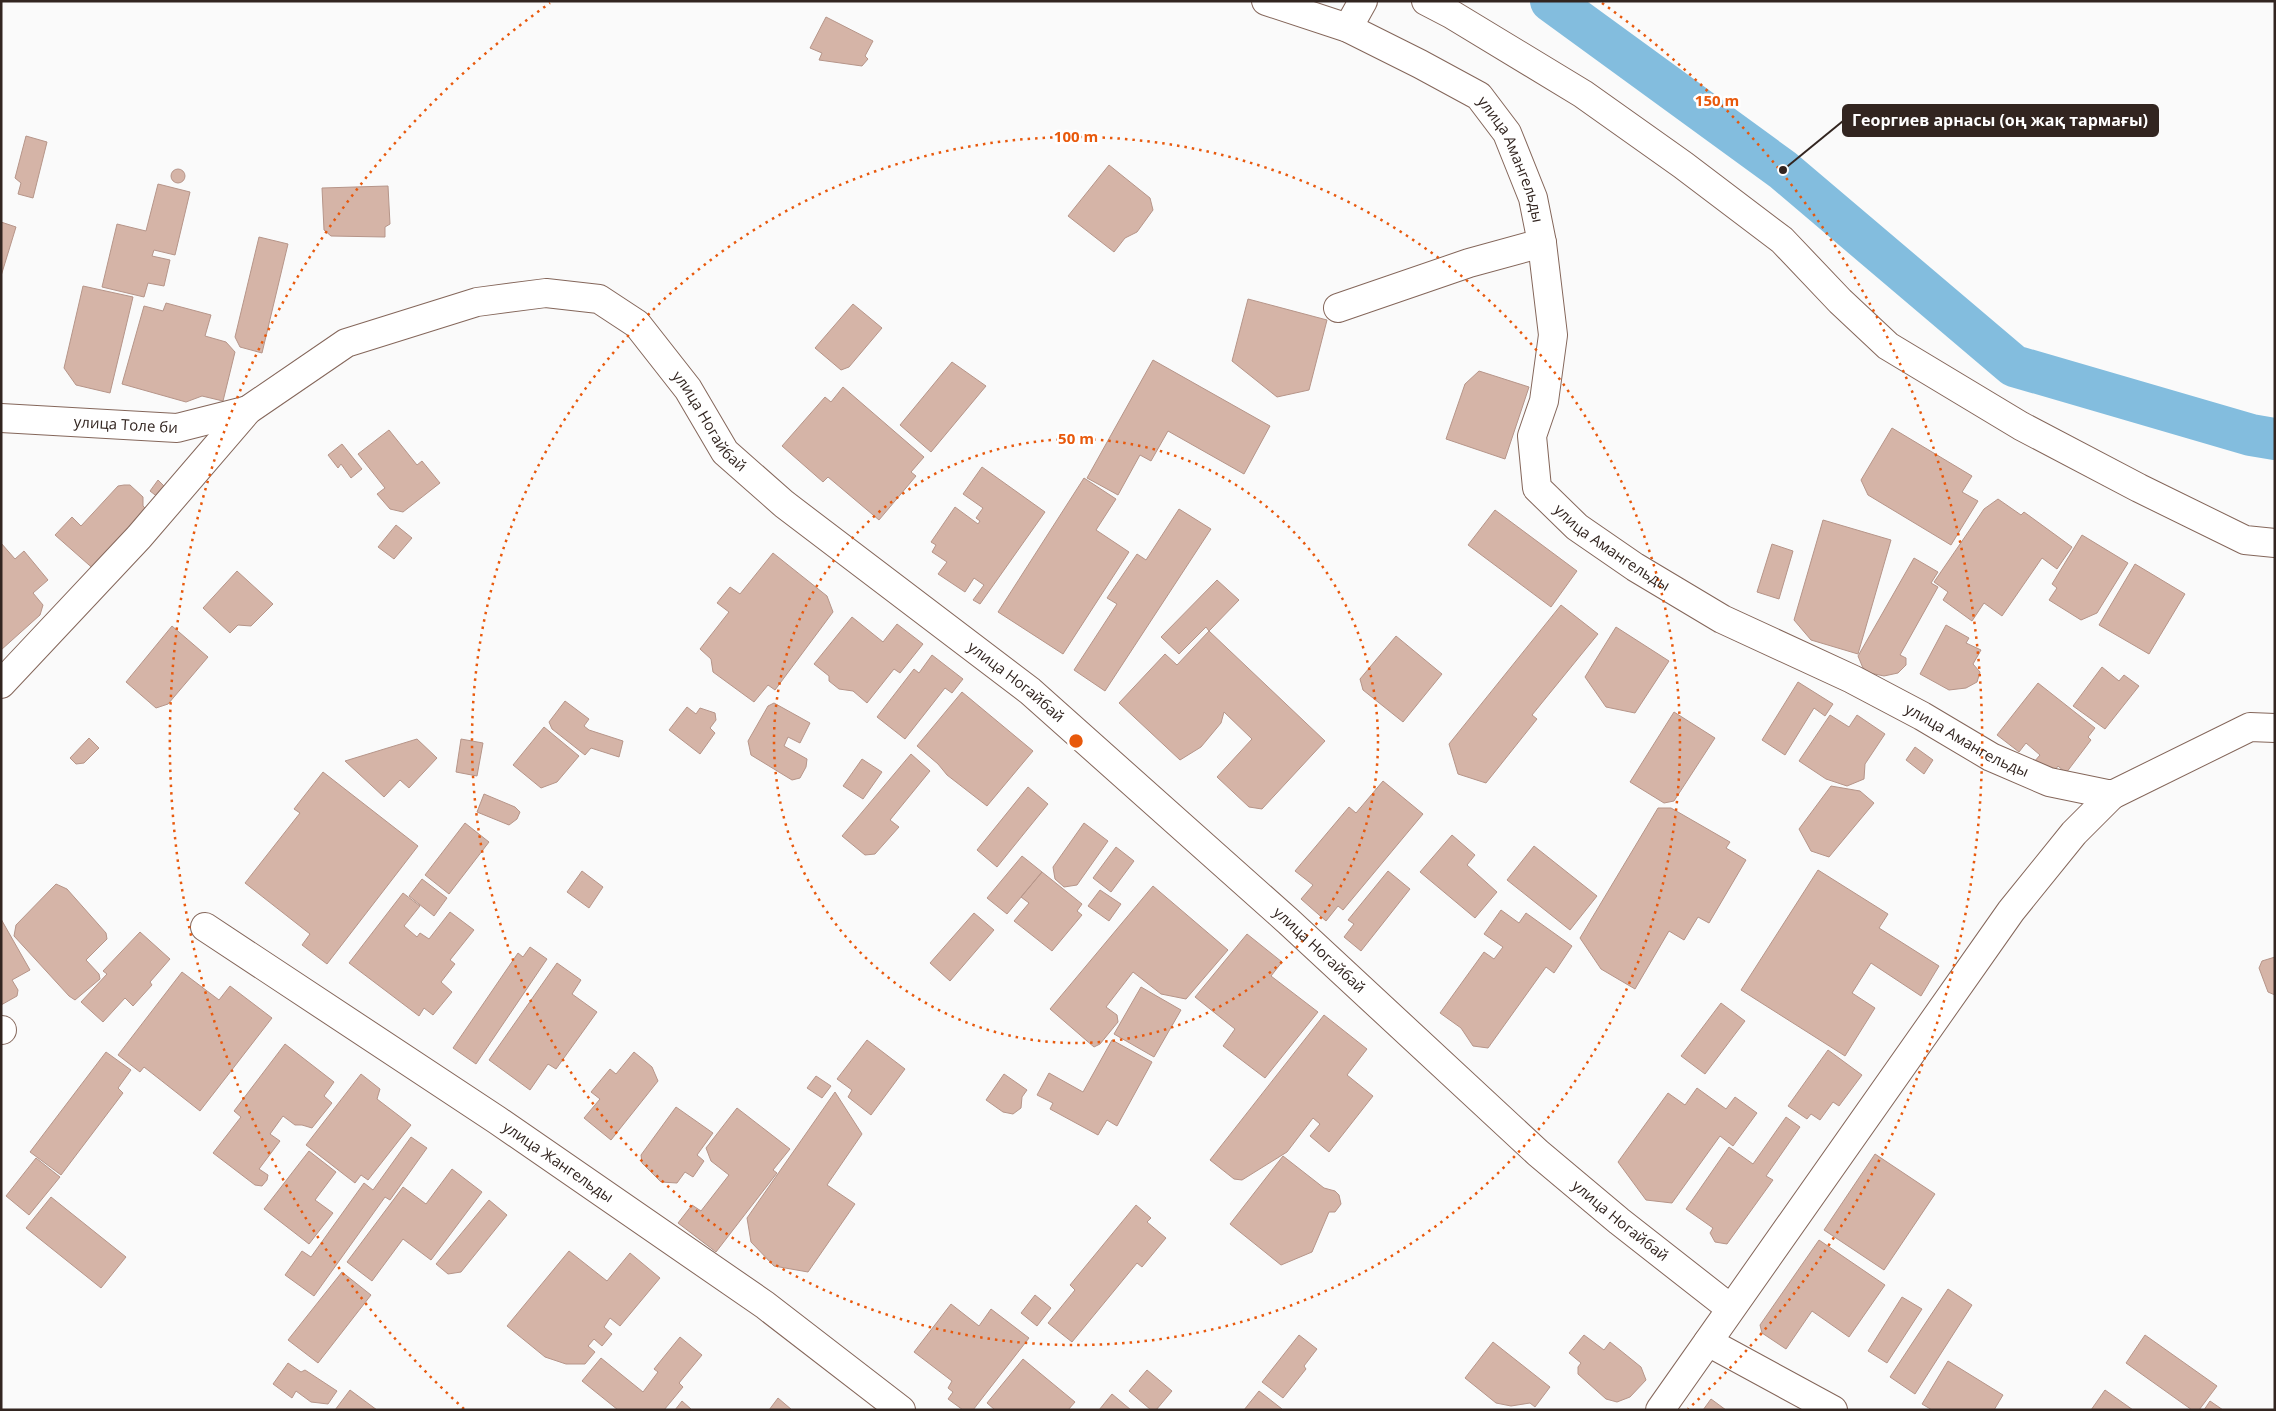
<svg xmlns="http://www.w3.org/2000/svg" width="2276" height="1411" font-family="'Open Sans',sans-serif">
  <rect width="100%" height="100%" fill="#fafafa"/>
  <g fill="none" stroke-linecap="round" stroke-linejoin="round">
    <path stroke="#83bdde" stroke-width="42" d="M1551,1L1783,170L2014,366L2251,435L2275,439"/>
  </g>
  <path fill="#d5b4a7" stroke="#b69589" d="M826,17L873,41L865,56L868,59L862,66L819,60L822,53L810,48Z
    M26,136L47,142L33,198L18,194L21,183L15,178Z
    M1109,165L1150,198L1153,210L1137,232L1125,238L1114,252L1068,216Z
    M171 176a7 7 0 1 1 14 0a7 7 0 1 1-14 0Z
    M158,184L190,192L175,255L154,250L152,256L170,260L164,286L148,283L144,297L102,287L117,224L146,231Z
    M388,186L390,224L385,227V237L331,236L324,230L322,188Z
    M1,222L16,227L1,276Z
    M259,237L288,244L262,353L240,347L235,337Z
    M83,286L133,297L110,393L76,385L64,368Z
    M1248,299L1327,320L1309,390L1277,397L1232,361Z
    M166,303L211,315L205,336L226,342L235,352L223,401L202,396L186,402L122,384L144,306L163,311Z
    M853,304L882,328L849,367L841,370L815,348Z
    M1153,360L1270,426L1244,474L1168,431L1151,461L1140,455L1118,495L1087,478Z
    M952,362L986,386L931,452L900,425Z
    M1479,371L1529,387L1505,459L1446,439L1465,384Z
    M843,387L924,457L911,472L916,476L879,520L828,477L823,482L782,446L825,397L831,402Z
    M1892,428L1972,476L1962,492L1978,501L1951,545L1868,495L1861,480Z
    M389,430L417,465L422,461L440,483L403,512L390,509L377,494L385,488L358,454Z
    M342,444L362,469L351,478L341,464L338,468L328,455Z
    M982,467L1045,512L980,604L973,600L984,585L974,578L965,592L938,574L947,562L932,552L936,545L931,542L955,507L978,524L980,521L976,518L983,508L963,494Z
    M1084,478L1116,499L1096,530L1129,552L1063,654L998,612Z
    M158,480L167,489L159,498L150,491Z
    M124,485H130L143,497V506L150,513L97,572L55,535L72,517L81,526L118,486Z
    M1998,499L2021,515L2024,512L2072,547L2057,569L2042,558L2002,616L1984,603L1972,621L1943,600L1948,592L1934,582L1984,509Z
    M1179,509L1211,529L1105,691L1074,670L1117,604L1107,598L1137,554L1146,560Z
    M1495,510L1577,571L1551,607L1468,545Z
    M1823,520L1891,540L1858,654L1811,640L1794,620Z
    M396,525L412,538L394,559L378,547Z
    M2082,535L2128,563L2097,613L2081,620L2049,600L2057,588L2052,584Z
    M1,543L15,559L24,551L48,580L33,593L43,605L40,615L1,650Z
    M1772,544L1793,551L1779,599L1757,592Z
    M773,553L827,596L833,612L775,690L768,685L754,702L713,672L711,659L700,649L729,612L717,603L730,587L740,594Z
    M1914,558L1938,572L1931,583L1938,587L1900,655L1906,658V665L1898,673L1884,676L1870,673L1863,668L1858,656Z
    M2135,564L2185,594L2149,654L2099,625Z
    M237,571L273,604L251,626L238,625L230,633L203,608Z
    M1217,580L1239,600L1209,631L1206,627L1179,654L1161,637Z
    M1561,605L1598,634L1532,715L1537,719L1486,783L1458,774L1449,744Z
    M852,617L883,642L897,624L923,644L900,673L894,669L867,703L853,691L839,689L829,681V676L814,664Z
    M1946,625L1969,638L1966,643L1981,650L1973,664L1980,672L1977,682L1966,688L1949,690L1920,674Z
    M172,626L208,657L168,704L156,708L126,682Z
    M1616,627L1669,661L1635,713L1606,707L1585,677Z
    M1209,631L1325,741L1262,809L1249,807L1217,777L1252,739L1224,712L1221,723L1201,747L1180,760L1119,703L1165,654L1177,665Z
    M1396,636L1442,674L1403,722L1363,690L1360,679Z
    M932,655L963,679L952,693L945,688L905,739L877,717L914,669L919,673Z
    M2102,667L2119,681L2124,675L2139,686L2105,729L2073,706Z
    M1798,682L1833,704L1825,716L1814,708L1785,755L1762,740Z
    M2038,683L2095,728L2088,737L2091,740L2066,773L2058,766L2051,776L2034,762L2040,755L2026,743L2019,752L1997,735Z
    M962,692L1033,751L987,806L947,775L938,764L917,746Z
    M565,701L589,719L584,726L589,730L623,741L619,757L591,748L585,755L552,729L549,722Z
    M774,703L810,723L800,743L788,737L784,746L807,759L806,767L800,778L792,780L751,755L748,741L768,706Z
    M687,707L696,714L700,708L715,713L716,720L710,728L715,733L700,754L669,730Z
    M1674,712L1715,738L1674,801L1664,803L1630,782Z
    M1830,715L1849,727L1857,715L1885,734L1865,764L1864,779L1847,786L1826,779L1799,761Z
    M544,727L579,756L557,782L541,788L513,765Z
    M89,738L99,748L84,763L76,764L70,758Z
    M417,739L437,758L409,788L400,780L384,797L345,761Z
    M461,739L483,743L477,776L456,772Z
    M1915,747L1933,760L1924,774L1906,760Z
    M911,754L930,771L890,820L899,827L875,854L865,855L842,836Z
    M862,759L882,772L863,799L843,786Z
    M323,772L418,846L327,964L302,945L310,934L245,883L300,813L294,809Z
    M1383,781L1423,814L1343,910L1338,906L1326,921L1301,899L1313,885L1295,871L1349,807L1356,813Z
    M1831,786L1860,791L1874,803L1829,857L1811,851L1799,829Z
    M1028,787L1048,804L997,867L977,850Z
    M484,794L515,807L520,812L517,819L509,825L477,812Z
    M1658,808H1671L1730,842L1726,848L1746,860L1709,923L1698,917L1684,940L1669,931L1635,989L1601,969L1580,938Z
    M465,823L489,842L449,894L425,875Z
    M1084,823L1108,841L1077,885L1064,887L1055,879L1053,867Z
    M1452,835L1475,855L1467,865L1497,892L1475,918L1420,872Z
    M1534,846L1597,896L1570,930L1507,880Z
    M1116,847L1134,861L1111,892L1093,878Z
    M1022,856L1042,872L1007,914L987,898Z
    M1818,870L1888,914L1879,928L1939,966L1921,996L1871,963L1852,993L1875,1008L1845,1056L1741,990Z
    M582,871L603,887L589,908L567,892Z
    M1388,871L1410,889L1361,951L1344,937L1354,924L1348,920Z
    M1042,872L1082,904L1077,911L1082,915L1052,951L1014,921L1029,903L1021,897Z
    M422,879L447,898L434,916L409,896Z
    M56,884L67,889L106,933L107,939L86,960L99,974L100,979L75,1000L69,996L14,936L16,925Z
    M1153,886L1228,950L1186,999L1161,994L1133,972L1106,1007L1117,1015L1118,1022L1100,1044L1094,1047L1050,1009Z
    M1100,890L1121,904L1109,921L1088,906Z
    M403,893L420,906L404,926L417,937L420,933L429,939L450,912L474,930L450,960L455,964L441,982L452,992L433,1015L424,1008L419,1016L349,963Z
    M1501,910L1519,923L1526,913L1572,946L1554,973L1546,967L1488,1048L1473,1046L1461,1028L1440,1013L1484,952L1494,959L1503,947L1484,934Z
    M974,913L994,930L950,981L930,963Z
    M1,919L30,970L12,980L18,990L17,996L1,1005Z
    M140,932L170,959L150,982L152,985L133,1006L125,998L103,1022L81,1002L107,974L103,971Z
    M1247,934L1282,962L1271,976L1318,1012L1265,1078L1223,1046L1235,1029L1195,997Z
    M530,947L547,959L476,1064L453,1048L518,953L523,957Z
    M2275,957V995L2268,992L2259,968L2262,961Z
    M557,963L581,980L572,994L597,1012L556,1069L548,1064L530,1090L489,1060Z
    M182,972L219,1000L230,986L272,1018L200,1111L144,1067L140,1072L118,1055Z
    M1141,987L1181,1010L1154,1057L1114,1034Z
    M1721,1003L1745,1021L1705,1074L1681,1056Z
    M1324,1015L1367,1049L1347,1075L1373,1096L1329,1152L1310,1136L1320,1124L1313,1118L1287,1152L1242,1180L1234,1179L1210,1160Z
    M867,1040L905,1069L871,1115L848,1097L852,1090L837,1079Z
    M1112,1040L1152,1062L1117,1126L1107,1120L1098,1135L1050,1109L1053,1103L1037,1095L1049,1073L1083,1092Z
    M285,1044L334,1082L324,1096L332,1103L312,1128L302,1125H295L283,1116L270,1134L280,1141L259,1169L268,1175L267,1180L262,1186L255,1185L213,1153L241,1117L234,1111Z
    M1828,1050L1862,1075L1839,1106L1833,1102L1820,1120L1811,1114L1807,1119L1788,1106Z
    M106,1052L131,1070L118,1088L123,1093L61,1175L30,1152Z
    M634,1052L652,1067L658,1081L611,1140L584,1118L600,1099L591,1092L610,1069L616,1074Z
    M361,1074L380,1089L377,1099L411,1125L368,1180L361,1175L355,1183L306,1145Z
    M1004,1074L1027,1090L1022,1097L1021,1108L1013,1114L1003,1112L986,1100Z
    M816,1076L831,1086L822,1098L807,1088Z
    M1697,1088L1726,1109L1735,1097L1757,1113L1733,1146L1720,1136L1672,1203L1646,1200L1618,1162L1668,1093L1685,1105Z
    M835,1092L862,1134L827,1185L855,1204L808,1272L774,1266L751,1242L747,1218Z
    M676,1107L713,1133L697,1155L704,1161L693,1177L685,1172L677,1183L661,1182L642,1163L641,1155Z
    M737,1108L790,1149L773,1170L777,1173L716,1252L678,1223L692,1205L701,1211L729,1175L711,1161L706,1148Z
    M1786,1117L1800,1127L1766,1176L1773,1180L1727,1244L1715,1242L1710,1233L1713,1228L1686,1209L1729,1147L1753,1164Z
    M411,1137L427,1148L390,1200L385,1197L314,1296L285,1275L302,1251L311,1257L364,1183L373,1190Z
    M309,1151L336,1172L315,1200L333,1213L309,1244L264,1209Z
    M1875,1154L1935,1194L1884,1270L1824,1230Z
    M1283,1156L1324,1188L1335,1191L1339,1195L1341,1204L1335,1212H1329L1312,1252L1281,1265L1230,1224Z
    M36,1158L60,1177L29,1215L6,1196Z
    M452,1169L482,1192L431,1260L403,1239L372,1281L347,1262L403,1187L426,1204Z
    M51,1197L126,1257L101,1288L26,1228Z
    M489,1200L507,1215L461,1272L448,1274L436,1264Z
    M1136,1205L1151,1218L1147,1222L1166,1238L1142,1267L1137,1263L1072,1342L1048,1323L1075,1290L1070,1285Z
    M1819,1240L1885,1285L1849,1337L1812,1311L1786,1349L1762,1333L1760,1325Z
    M569,1251L607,1281L630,1253L660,1278L620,1326L610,1318L604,1327L612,1334L602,1346L594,1339L588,1346L595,1352L585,1364H566L545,1357L507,1326Z
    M342,1272L371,1295L318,1363L288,1340Z
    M1948,1289L1972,1305L1915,1394L1890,1377Z
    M1035,1295L1051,1308L1037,1326L1021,1313Z
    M1902,1297L1922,1309L1887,1363L1868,1351Z
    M951,1304L979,1326L991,1309L1029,1338L973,1410H963L948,1399L953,1392L948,1388L952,1381L914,1352Z
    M1299,1335L1317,1349L1304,1366L1306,1369L1283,1398L1262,1382Z
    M1584,1335L1604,1350L1610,1342L1641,1367L1646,1380L1630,1397L1617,1402L1606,1399L1578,1374V1367L1581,1363L1569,1353Z
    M2145,1335L2217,1386L2199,1410H2192L2126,1363Z
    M680,1337L702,1355L679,1383L683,1387L664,1410H618L582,1381L601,1358L643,1392L658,1372L654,1369Z
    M1493,1342L1550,1387L1535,1407L1530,1403L1511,1406L1496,1403L1465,1378Z
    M1023,1359L1075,1402L1068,1410H995L987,1403Z
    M1948,1361L2003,1395L1994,1410H1932L1922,1404Z
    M288,1363L301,1372L305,1370L337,1391L328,1404L311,1402L296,1391L292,1398L273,1384Z
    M1147,1370L1172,1391L1156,1410H1151L1129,1391Z
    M350,1390L377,1410H335Z
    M2105,1390L2133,1410H2091Z
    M1259,1391L1282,1409V1410H1244Z
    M1112,1394L1131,1410H1099Z
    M778,1398L792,1410H769Z
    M1711,1399L1726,1410H1703Z
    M682,1401L692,1410H675Z
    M2210,1401L2223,1410H2204Z"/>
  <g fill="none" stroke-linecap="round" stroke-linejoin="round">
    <g stroke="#84665a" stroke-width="30">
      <g id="minor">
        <path id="s1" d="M1266,1L1348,28L1420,64L1479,96L1507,133L1533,198L1542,243L1553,335L1544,401L1532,436L1537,488L1577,527L1635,567L1722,619L1852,679L1922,716L1991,757L2049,782L2112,795L2250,727L2275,728"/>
        <path d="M1426,1L1451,14L1583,94L1683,165L1782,240L1840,301L1888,346L2021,426L2139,488L2245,540L2275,543"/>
        <path d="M1348,28L1363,1"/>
        <path d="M1338,308L1469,263L1542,243"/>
        <path id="s2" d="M1,418L177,428L248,410"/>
        <path id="s3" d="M1,684L139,537L248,410L346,343L477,302L546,293L599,299L637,324L688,389L725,452L784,504L1030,691L1288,921L1538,1153L1619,1221L1730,1308"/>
        <path id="s4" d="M205,927L497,1120L765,1305L901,1410"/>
        <path d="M1,1030H2"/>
        <path d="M1708,1342L1833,1410"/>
        <path d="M1660,1410L2011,911L2074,833L2112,795"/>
      </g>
    </g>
    <use href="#minor" stroke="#fff" stroke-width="28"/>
  </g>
  <g fill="none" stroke="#e8590c" stroke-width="2.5" stroke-dasharray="2.5 5">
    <circle cx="1076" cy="741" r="302"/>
    <circle cx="1076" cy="741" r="604"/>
    <path d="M464 1409A906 906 0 0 1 550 3M1602 3A906 906 0 0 1 1688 1409"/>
  </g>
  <g text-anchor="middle" stroke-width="5" stroke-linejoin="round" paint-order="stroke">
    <g font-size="15" fill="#322520" stroke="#fff">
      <text dy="5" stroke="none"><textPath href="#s1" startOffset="306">улица Амангельды</textPath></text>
      <text dy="5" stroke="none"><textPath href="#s3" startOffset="915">улица Ногайбай</textPath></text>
      <text dy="5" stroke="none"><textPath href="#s2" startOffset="125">улица Толе би</textPath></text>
      <text dy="5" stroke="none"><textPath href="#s1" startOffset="741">улица Амангельды</textPath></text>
      <text dy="5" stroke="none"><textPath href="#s3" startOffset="1320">улица Ногайбай</textPath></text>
      <text dy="5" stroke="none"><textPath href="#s1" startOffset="1146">улица Амангельды</textPath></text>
      <text dy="5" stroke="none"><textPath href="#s3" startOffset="1725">улица Ногайбай</textPath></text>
      <text dy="5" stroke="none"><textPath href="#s4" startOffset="424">улица Жангельды</textPath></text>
      <text dy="5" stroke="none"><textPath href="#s3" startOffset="2130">улица Ногайбай</textPath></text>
    </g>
  </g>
  <circle cx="1076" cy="741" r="8" fill="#e8590c" stroke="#fff" stroke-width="2.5"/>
  <g font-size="15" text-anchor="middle" font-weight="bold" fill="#e8590c" stroke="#fff" stroke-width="5" stroke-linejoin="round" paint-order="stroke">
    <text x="1717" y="106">150 m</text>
    <text x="1076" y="142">100 m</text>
    <text x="1076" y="444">50 m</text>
  </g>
  <path fill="none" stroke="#322520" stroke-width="2" d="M1783 170L1843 121"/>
  <circle fill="#322520" stroke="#fff" stroke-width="2" cx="1783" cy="170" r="5"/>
  <rect fill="#322520" stroke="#322520" stroke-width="2" x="1843" y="105" width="315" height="31" rx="5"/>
  <g font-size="16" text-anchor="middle" font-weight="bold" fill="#fff">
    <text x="2000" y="126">Георгиев арнасы (оң жақ тармағы)</text>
  </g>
  <rect width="2276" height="1411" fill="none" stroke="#322520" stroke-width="5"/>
</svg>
